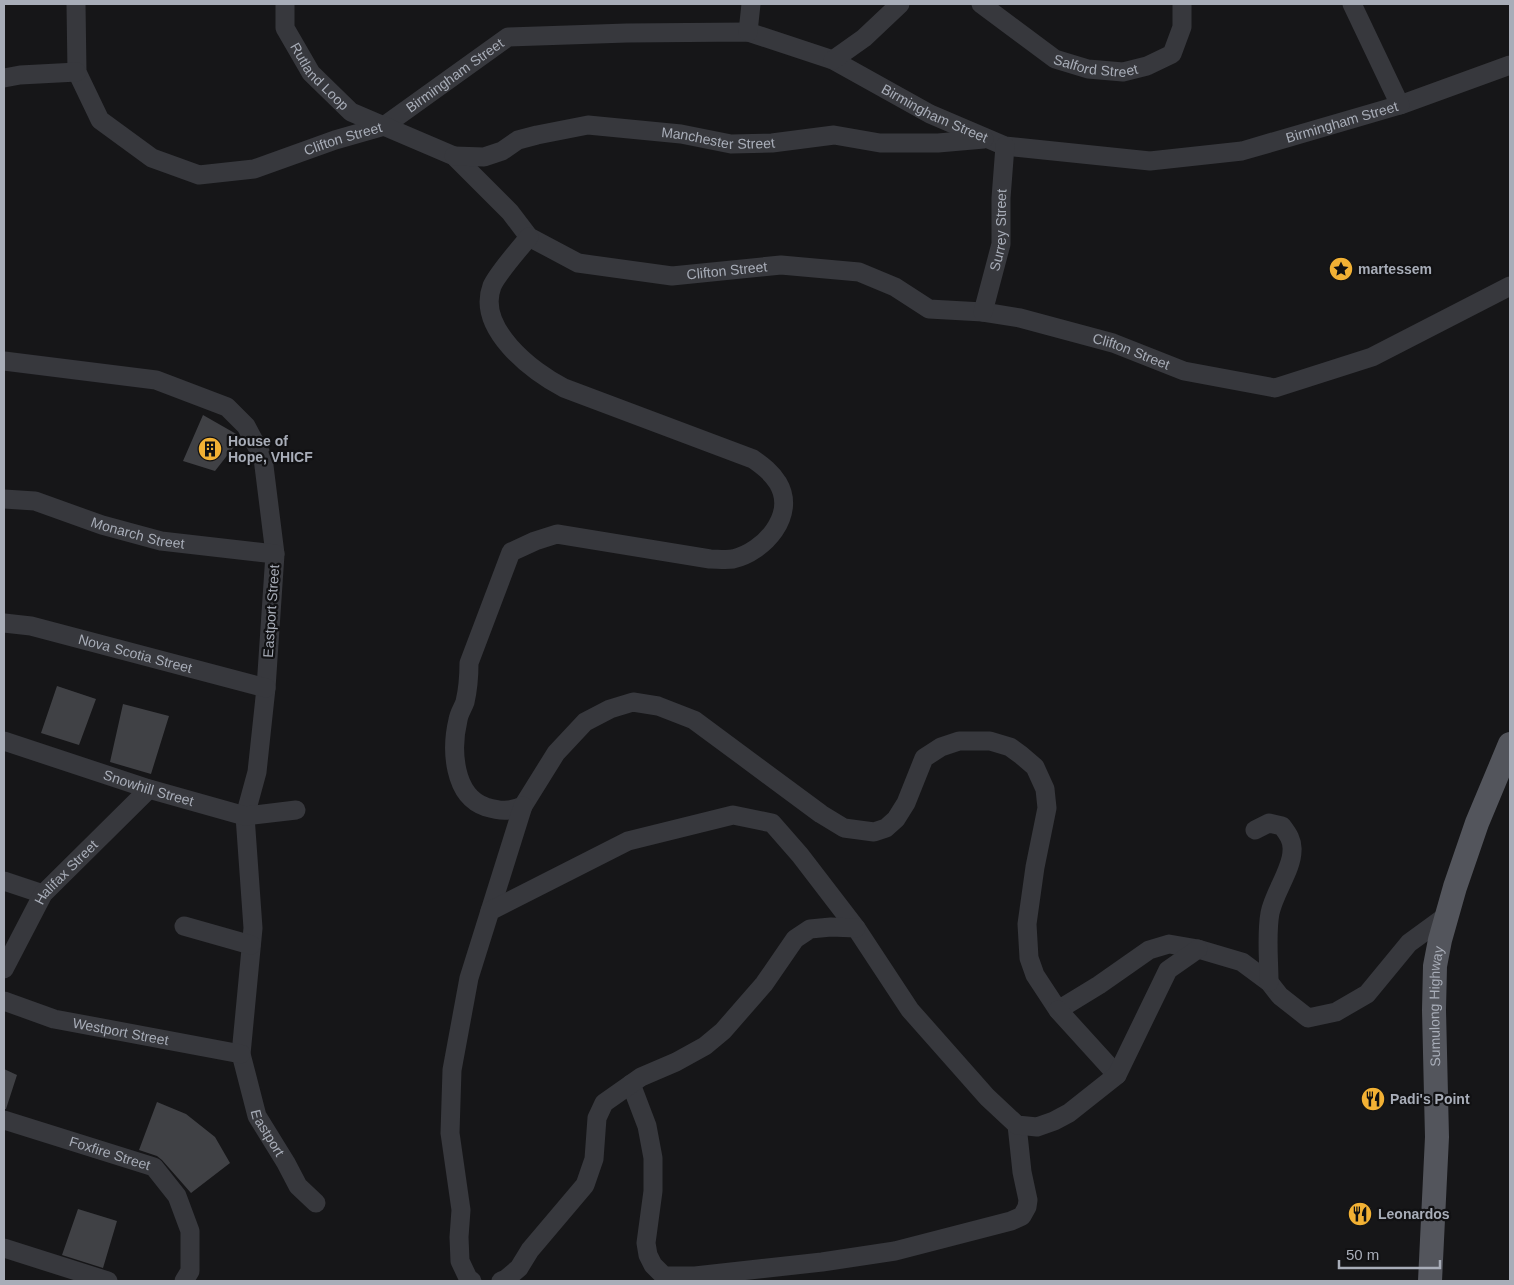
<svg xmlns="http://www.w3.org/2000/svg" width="1514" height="1285" font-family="Arial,sans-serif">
  <rect width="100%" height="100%" fill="#161618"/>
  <path fill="#404145" d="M203,415L238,435L240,439L215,471L183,461Z
    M57,686L96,699L79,745L41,733Z
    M123,704L169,716L151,774L110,762Z
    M4,1069L17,1075L6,1109H4Z
    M157,1102L186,1114L215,1137L230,1163L191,1193L162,1160L157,1156L139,1150Z
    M78,1209L117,1221L103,1268L62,1255Z"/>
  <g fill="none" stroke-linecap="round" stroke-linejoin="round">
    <g stroke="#37383d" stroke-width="19">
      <path id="s1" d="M76,4L77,72L100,120L152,158L199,175L254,169L335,140L384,126L508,37L627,33L748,32L833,60L930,114L1005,146L1150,161L1242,151L1400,105L1510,65"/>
      <path id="s2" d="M285,4V28L311,73L351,112L454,156L510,212L529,237L578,263L672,276L781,265L859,272L895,287L929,309L983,312L1020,318L1113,343L1184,371L1275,388L1372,357L1510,286"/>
      <path id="s3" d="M981,4L1055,59L1088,69L1123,72L1147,66L1172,54L1182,27V4"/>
      <path d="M1352,4L1400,105"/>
      <path d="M748,32L751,4"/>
      <path d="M833,60L864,38L900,4"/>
      <path d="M4,78L20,75L77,72"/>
      <path id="s4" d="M454,156L484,157L502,151L518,140L537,135L588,125L681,134L731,144L772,143L834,135L880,143H938L984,139"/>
      <path d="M529,237C520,248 497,274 492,286C476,328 532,372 564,388L753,459C763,466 771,472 778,483C797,515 764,552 733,559C726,560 717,559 710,559L557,534L535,541L511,552L469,663C469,676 468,689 465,702C463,708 459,713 458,720C451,749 453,796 486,807C499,811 510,812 523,806L556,753L585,722L610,709L633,702L658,706L694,720L821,814L844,828L874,832L886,828L896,819L906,803L924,758L941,747L959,741H990L1010,747L1021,755L1035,767L1045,789L1047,808L1035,867L1027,924L1029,958L1035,975L1058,1010L1099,985L1149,950L1169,944L1198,949L1242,962L1269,982L1280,996L1308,1018L1336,1012L1367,994L1409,943L1446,916"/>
      <path id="s5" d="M983,312L1001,244V198L1005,146"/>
      <path id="s6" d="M4,361L156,380L227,407L246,426L263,458L275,554L266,688L257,772L245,816L253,928L241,1054L257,1116L286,1163L298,1186L316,1203"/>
      <path id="s7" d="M4,499L35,501L102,525L161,541L275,554"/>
      <path id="s8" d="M4,623L31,626L266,688"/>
      <path id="s9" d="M4,741L149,789L245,816L296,810"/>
      <path d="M1255,830L1269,823L1282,826C1288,834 1293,841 1292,851C1292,869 1274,893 1270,913C1266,935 1269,960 1269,982"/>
      <path d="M4,881L43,894"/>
      <path d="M490,911L523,806"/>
      <path d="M184,926L251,945"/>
      <path id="s10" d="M4,969L43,894L149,789"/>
      <path id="s11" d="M4,1001L54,1019L241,1054"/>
      <path d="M1058,1010L1117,1075"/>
      <path d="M631,1084L647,1126L653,1158V1191L646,1243L648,1255L653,1265L664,1276H695L822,1262L895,1251L1011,1221L1022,1216L1027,1207L1028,1200L1022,1172L1017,1125"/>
      <path id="s12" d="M4,1120L154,1167L177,1196L190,1231V1271L184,1281"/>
      <path d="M4,1248L108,1281"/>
      <path d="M472,1281L468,1278L460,1261L459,1237L461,1210L450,1133L452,1070L469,978L490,911L628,841L733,815L772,823L800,855L856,928L910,1010L987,1097L1017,1125L1037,1127L1054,1121L1069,1113L1117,1075L1168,970L1198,949"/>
      <path d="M501,1281L506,1279L519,1268L530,1250L585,1185L594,1159L597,1118L604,1103L641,1077L676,1062L705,1046L723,1031L764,984L795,939L810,929L831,927L856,928"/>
    </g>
    <path stroke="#53555c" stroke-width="24" id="s13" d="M1430,1281L1437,1137L1434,1010L1435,966L1440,940L1455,887L1477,823L1510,744"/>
  </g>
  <defs>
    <g id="sight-disc" transform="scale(1.25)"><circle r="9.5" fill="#f2b134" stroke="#111113"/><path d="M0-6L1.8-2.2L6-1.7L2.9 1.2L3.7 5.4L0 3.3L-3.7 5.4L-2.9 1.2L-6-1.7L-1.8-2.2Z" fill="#111"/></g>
    <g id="building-disc" transform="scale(1.25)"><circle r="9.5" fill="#f2b134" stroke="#111113"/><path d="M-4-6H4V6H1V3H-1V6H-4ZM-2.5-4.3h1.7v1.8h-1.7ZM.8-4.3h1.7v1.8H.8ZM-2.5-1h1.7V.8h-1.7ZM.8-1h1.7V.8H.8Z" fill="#111"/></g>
    <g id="restaurant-disc" transform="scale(1.25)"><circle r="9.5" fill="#f2b134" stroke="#111113"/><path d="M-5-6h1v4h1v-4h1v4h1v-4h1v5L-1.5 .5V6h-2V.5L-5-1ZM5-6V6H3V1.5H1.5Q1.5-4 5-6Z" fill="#111"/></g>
  </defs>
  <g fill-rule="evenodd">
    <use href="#sight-disc" x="1341" y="269"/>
    <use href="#building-disc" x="210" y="449"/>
    <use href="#restaurant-disc" x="1373" y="1099"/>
    <use href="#restaurant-disc" x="1360" y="1214"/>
  </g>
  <g text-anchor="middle" stroke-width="4.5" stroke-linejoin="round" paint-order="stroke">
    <g font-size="14" fill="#a8adb8" stroke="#111113">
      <text dy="5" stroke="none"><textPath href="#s3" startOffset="134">Salford Street</textPath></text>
      <text dy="5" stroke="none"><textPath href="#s2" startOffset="84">Rutland Loop</textPath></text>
      <text dy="5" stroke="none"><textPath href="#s1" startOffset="515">Birmingham Street</textPath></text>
      <text dy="5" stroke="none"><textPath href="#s1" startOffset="1025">Birmingham Street</textPath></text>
      <text dy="5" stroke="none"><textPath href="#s1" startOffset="1445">Birmingham Street</textPath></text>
      <text dy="5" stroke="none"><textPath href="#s4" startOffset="271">Manchester Street</textPath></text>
      <text dy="5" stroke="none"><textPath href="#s1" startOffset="385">Clifton Street</textPath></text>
      <text dy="5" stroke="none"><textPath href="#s5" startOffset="84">Surrey Street</textPath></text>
      <text dy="5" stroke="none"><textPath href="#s2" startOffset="560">Clifton Street</textPath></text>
      <text dy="5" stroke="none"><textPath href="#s2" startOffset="980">Clifton Street</textPath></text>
      <text dy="5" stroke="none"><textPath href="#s7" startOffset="139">Monarch Street</textPath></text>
      <text transform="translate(271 611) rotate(-86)" y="5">Eastport Street</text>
      <text dy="5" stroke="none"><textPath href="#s8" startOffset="135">Nova Scotia Street</textPath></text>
      <text dy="5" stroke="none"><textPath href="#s9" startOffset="152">Snowhill Street</textPath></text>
      <text dy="5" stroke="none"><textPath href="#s10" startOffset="116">Halifax Street</textPath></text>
      <text dy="5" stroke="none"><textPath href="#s13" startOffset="275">Sumulong Highway</textPath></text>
      <text dy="5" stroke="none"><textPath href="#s11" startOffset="121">Westport Street</textPath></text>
      <text dy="5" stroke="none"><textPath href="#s6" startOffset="976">Eastport</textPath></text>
      <text dy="5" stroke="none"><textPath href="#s12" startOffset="111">Foxfire Street</textPath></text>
    </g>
    <g font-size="14" font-weight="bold" fill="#a8adb8" stroke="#111113" text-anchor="start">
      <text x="1358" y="274">martessem</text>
      <text x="228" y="446">House of<tspan x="228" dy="16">Hope, VHICF</tspan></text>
      <text x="1390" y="1104">Padi's Point</text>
      <text x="1378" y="1219">Leonardos</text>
    </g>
  </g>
  <rect width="1514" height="1285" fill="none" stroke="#a8adb8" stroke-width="10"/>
  <path d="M1339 1260v8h101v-8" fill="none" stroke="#a8adb8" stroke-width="2.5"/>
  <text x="1346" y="1260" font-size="15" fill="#a8adb8" stroke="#111113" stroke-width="4" paint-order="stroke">50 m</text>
</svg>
